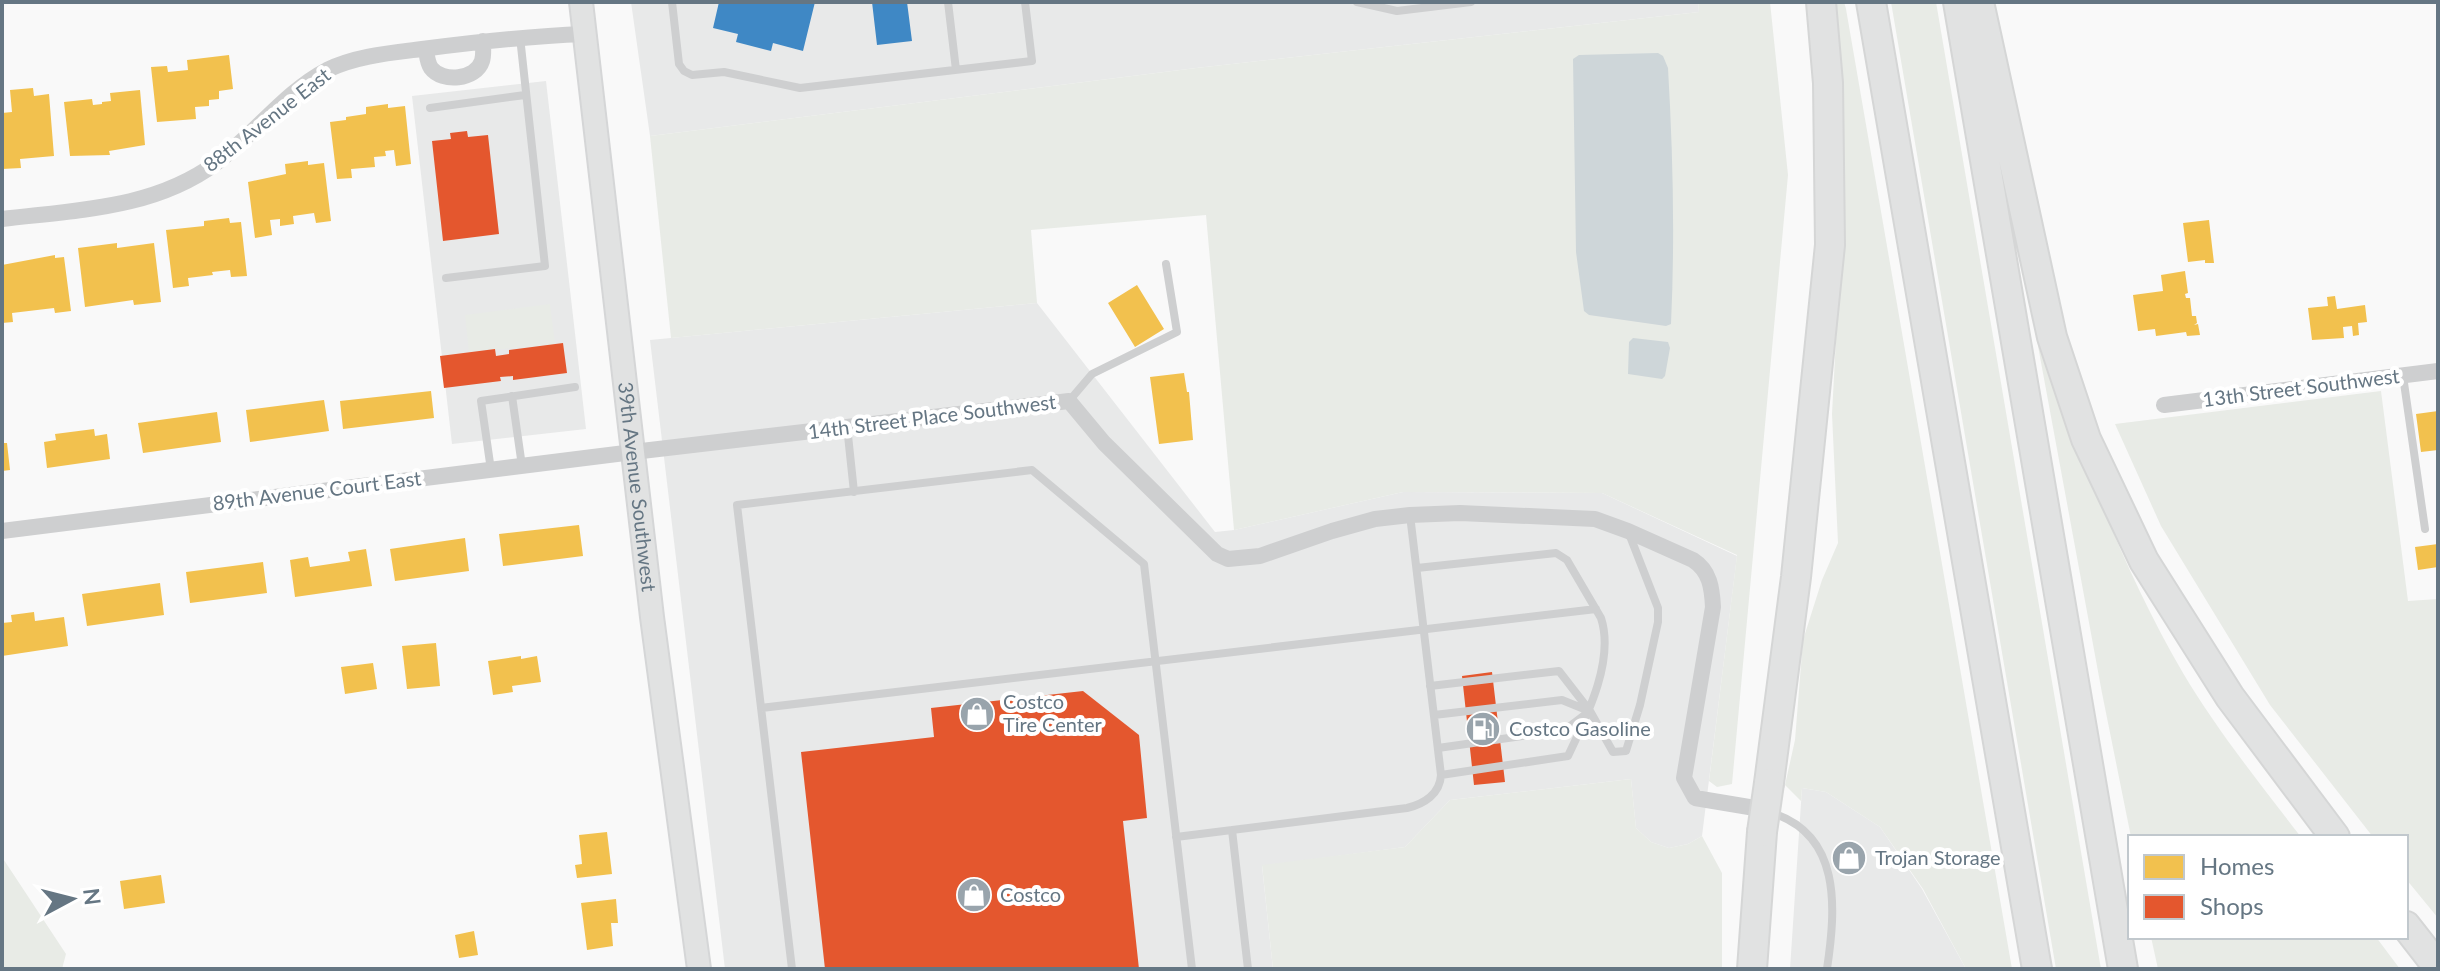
<svg xmlns="http://www.w3.org/2000/svg" width="2440" height="971" font-family="Lato,sans-serif">
  <rect width="100%" height="100%" fill="#f9f9f9"/>
  <path fill="#e8e9e9" d="M631,2H1698L1699,12L1196,68L650,136Z
    M546,81L586,429L452,444L412,96Z
    M1037,303L1215,532L1234,530L1403,492L1602,493L1737,556L1702,836L1688,844L1669,848L1651,842L1636,828L1631,779L1450,800L1405,847L1262,866L1273,969H725L650,340Z
    M1802,788L1826,792L1880,827L1922,889L1966,969H1790Z"/>
  <path fill="#e8ebe6" d="M1698,2H1770L1788,175L1732,784L1717,787L1709,781L1737,555L1602,493L1403,492L1234,530L1206,215L1031,230L1037,303L671,338L650,136L1196,68L1699,12Z
    M1836,2H1844L1846,9L2012,969H1966L1923,889L1880,827L1826,792L1802,788L1801,801L1785,785L1795,740L1803,640L1822,580L1838,543L1832,414L1841,245L1842,86Z
    M1891,2H1936L2101,969H2056Z
    M550,304L555,344L469,352L465,315Z
    M2033,319C2075,440 2118,561 2183,673C2217,730 2260,784 2301,837H2131L2102,693Z
    M2381,391L2408,601L2438,599V918L2406,879V837H2373L2270,705L2161,526L2115,424Z
    M1631,779L1636,828L1651,842L1669,848L1688,844L1702,836L1722,873V969H1273L1262,865L1405,847L1450,800Z
    M2,857L66,954L62,969H2Z
    M2151,937H2376L2400,969H2158Z"/>
  <path fill="#ced6d9" d="M1658,53L1663,56L1668,68C1673,154 1675,238 1671,324L1666,326L1589,315L1584,311L1576,252L1573,59L1579,55Z
    M1633,338L1668,342L1670,348L1665,376L1662,379L1628,374L1629,342Z"/>
  <path fill="#f2c14e" d="M229,55L233,89L219,91V99L209,100V106L195,107L196,119L157,122L151,67L167,66L168,72L188,70L187,60Z
    M33,88L34,96L49,94L54,156L20,159L21,168L2,169V113L12,112L10,90Z
    M140,90L145,145L109,151L110,155L70,156L64,102L92,99L93,105L102,104V102L111,101L110,93Z
    M388,104V108L405,106L411,164L396,166L394,150L385,151L386,156L374,157L375,167L351,169L352,178L337,179L330,122L346,120V117L366,114V107Z
    M308,161V165L324,163L331,221L316,223L314,213L293,216L294,224L280,226V219L270,220L272,235L255,238L248,182L286,174L285,164Z
    M229,218L230,223L241,222L247,276L231,277L230,270L212,272L213,275L188,278L189,286L173,288L166,230L204,226V221Z
    M2209,220L2214,263H2205V260L2188,262L2183,223Z
    M117,243V248L154,243L161,302L134,305L133,300L85,307L78,248Z
    M55,255V258L64,257L71,311L55,313L54,308L12,313L13,322L2,323V265Z
    M2185,271L2188,293L2185,294L2186,298H2190L2192,316H2196L2197,323L2194,325L2198,324L2200,335L2187,336L2186,332L2156,336L2155,329L2138,331L2133,295L2163,291L2161,275Z
    M1137,285L1164,329L1135,347L1108,303Z
    M2335,296L2337,309L2365,305L2367,322L2358,323L2359,335L2353,336L2352,326L2343,327L2344,338L2312,340L2308,308L2328,306L2327,297Z
    M1184,373L1187,392H1189L1193,440L1159,444L1150,377Z
    M431,391L434,418L343,429L340,401Z
    M324,400L329,431L250,442L246,410Z
    M2438,411V450L2421,452L2416,414Z
    M217,412L221,442L143,453L138,423Z
    M94,429L95,436L107,434L110,459L47,468L44,442L56,440L55,434Z
    M2,443H7L10,470L2,471Z
    M579,525L583,556L503,566L499,534Z
    M465,538L469,571L395,581L390,549Z
    M2438,544V567L2418,570L2415,547Z
    M366,549L372,586L295,597L290,560L308,557L310,567L350,561L348,552Z
    M263,562L267,593L190,603L186,572Z
    M160,583L164,615L87,626L82,594Z
    M34,612L35,621L64,617L68,646L2,656V623L12,622L11,615Z
    M436,643L440,686L407,689L402,646Z
    M521,656V659L537,656L541,682L512,686L513,692L493,695L488,661Z
    M373,663L377,689L345,694L341,667Z
    M607,832L612,874L577,878L575,865L582,864L579,835Z
    M161,875L165,903L124,909L120,881Z
    M616,899L618,923H611L613,946L587,950L581,903Z
    M474,931L478,955L459,958L455,935Z"/>
  <path fill="#e4572e" d="M467,131L468,137L488,135L499,234L443,241L432,141L451,139L450,133Z
    M563,343L567,373L513,380V376L500,377L501,381L444,388L440,356L495,349L496,356L509,354V350Z
    M1492,672L1505,782L1474,785L1462,676Z
    M1083,691L1139,735L1147,818L1123,821L1139,969H825L801,752L934,737L931,708Z"/>
  <path fill="#3f88c5" d="M719,2H815L803,51L773,43L771,51L736,42L738,34L713,28Z
    M872,2H907L912,41L877,45Z"/>
  <g fill="none" stroke-linecap="round" stroke-linejoin="round">
    <g stroke="#d5d6d7" stroke-width="26">
      <g id="secondary">
        <path id="s1" d="M581,2L652,617L699,969"/>
      </g>
    </g>
    <g stroke="#d5d6d6" stroke-width="32">
      <path id="motorway" d="M1871,2L2037,969
        M1958,2L2123,969
        M1979,2L2052,337L2086,439L2144,561L2230,697L2335,837
        M1769,783L1796,577L1830,245L1828,83L1821,2
        M2406,926L2438,967
        M1752,969L1762,832"/>
    </g>
    <path stroke="#cecfd0" stroke-width="8" d="M672,2L679,64L684,71L692,75L724,72L800,88L1032,61L1025,2
      M948,2L956,70
      M1357,2L1397,11L1471,2
      M430,108L525,95
      M446,278L545,266L520,37
      M2403,376L2425,529
      M512,396L522,466
      M1069,401L1092,374L1177,332L1166,264
      M847,426L854,492
      M491,470L481,401L575,387
      M1417,568L1556,553L1567,560L1601,618C1615,661 1586,718 1568,756L1441,775
      M1430,686L1559,671L1590,711L1613,752L1626,751L1640,705L1658,622V608L1628,531
      M761,708L1596,609
      M1434,715L1562,700L1589,711
      M1438,748L1565,730L1586,714
      M1769,812C1842,833 1836,908 1827,969
      M1232,830L1248,969
      M1176,837L1407,808C1424,804 1440,794 1441,775L1410,515
      M792,969L737,505L1032,470L1144,564L1192,969"/>
    <path stroke="#cecfd0" stroke-width="16" d="M426,49C427,55 427,62 431,68C442,83 476,80 482,61C484,55 483,48 483,41
      M2,219C76,210 154,209 216,163C253,136 286,91 327,70C356,56 390,53 422,49C476,42 530,36 584,34
      M2164,405L2438,371
      M2,531L633,452L1069,401L1104,443L1217,554L1228,559L1260,556L1332,531L1375,519L1410,515L1460,513L1595,519L1628,531L1693,560C1710,571 1712,588 1713,607L1684,778L1695,798L1749,807"/>
    <use href="#secondary" stroke="#e1e2e2" stroke-width="22"/>
    <use href="#motorway" stroke="#e1e2e2" stroke-width="28"/>
    <g stroke="#d5d6d6" stroke-width="32" stroke-linecap="butt">
      <path id="motorway-bridge" d="M1762,832L1769,783"/>
    </g>
    <use href="#motorway-bridge" stroke="#e1e2e2" stroke-width="28"/>
  </g>
  <defs>
    <g id="shop-disc" transform="scale(1.8)"><circle r="9.5" fill="#99a4ac" stroke="#fff"/><path d="M-5-2.5h2.3a2.7 3.5 0 0 1 5.4 0H5L5.5 6h-11ZM-1.5-2.5h3a1.5 2.3 0 0 0-3 0Z" fill="#fff"/></g>
    <g id="fuel-disc" transform="scale(1.8)"><circle r="9.5" fill="#99a4ac" stroke="#fff"/><path d="M-5.5-6h7V0h2V4h1.3V-2.5L3-4.5l.8-.8L6-3V5H2.5V1h-1V6h-7ZM-4.2-4.7v3.2H.2V-4.7Z" fill="#fff"/></g>
  </defs>
  <g fill-rule="evenodd">
    <use href="#shop-disc" x="977" y="714"/>
    <use href="#fuel-disc" x="1483" y="729"/>
    <use href="#shop-disc" x="1849" y="858"/>
    <use href="#shop-disc" x="974" y="895"/>
  </g>
  <g text-anchor="middle" stroke-width="8" stroke-linejoin="round" paint-order="stroke">
    <g font-size="20" fill="#657683" stroke="#fff">
      <text transform="translate(267 120) rotate(-38)" y="7">88th Avenue East</text>
      <text transform="translate(2301 388) rotate(-7)" y="7">13th Street Southwest</text>
      <text transform="translate(932 417) rotate(-7)" y="7">14th Street Place Southwest</text>
      <text dy="7" stroke="none"><textPath href="#s1" startOffset="488">39th Avenue Southwest</textPath></text>
      <text transform="translate(317 491) rotate(-7)" y="7">89th Avenue Court East</text>
    </g>
    <g font-size="20" fill="#657683" stroke="#fff" text-anchor="start">
      <text x="1003" y="709">Costco<tspan x="1003" dy="23">Tire Center</tspan></text>
      <text x="1509" y="736">Costco Gasoline</text>
      <text x="1875" y="865">Trojan Storage</text>
      <text x="1000" y="902">Costco</text>
    </g>
  </g>
  <rect width="2440" height="971" fill="none" stroke="#657683" stroke-width="8"/>
  <rect x="2128" y="835" width="280" height="104" fill="#ffffff" stroke="#c1c8cd" stroke-width="2"/>
  <rect x="2144" y="855" width="40" height="24" fill="#f2c14e" stroke="#c1c8cd" stroke-width="2"/>
  <text x="2200" y="875" font-size="24" fill="#657683">Homes</text>
  <rect x="2144" y="895" width="40" height="24" fill="#e4572e" stroke="#c1c8cd" stroke-width="2"/>
  <text x="2200" y="915" font-size="24" fill="#657683">Shops</text>
  <g transform="translate(72 899) rotate(83)" stroke="#ffffff" stroke-width="6" paint-order="stroke">
  <path d="M0-6L14 30L0 20L-14 30Z" fill="#657683"/>
  <text y="-12" font-size="22" font-weight="bold" text-anchor="middle" fill="#657683">N</text>
  </g>
</svg>
